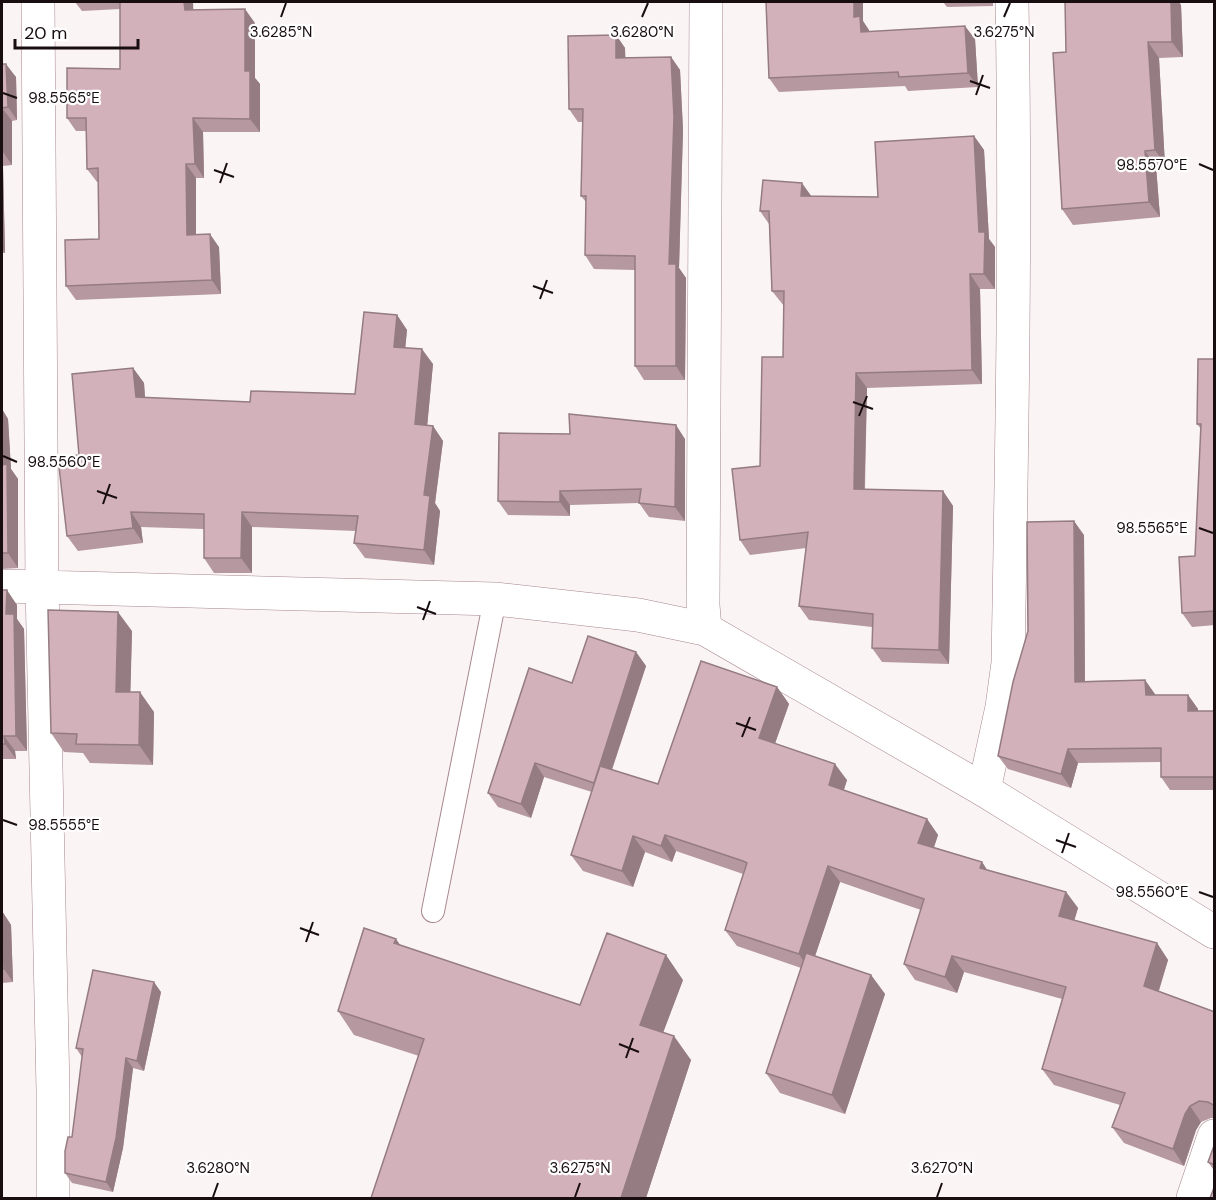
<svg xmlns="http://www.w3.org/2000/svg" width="1216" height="1200" font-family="'DM Sans',sans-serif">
  <rect width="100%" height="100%" fill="#fbf4f5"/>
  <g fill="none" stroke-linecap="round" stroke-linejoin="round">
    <g stroke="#a6868e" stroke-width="24">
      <path id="lane" d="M433,911L495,599"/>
    </g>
    <g stroke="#a6868e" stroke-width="34">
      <path id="street" d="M42,585L53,1090V1198
        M705,629L703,605L706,2
        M984,790L1002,707L1008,663C1012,442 1016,222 1012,2
        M1193,1198L1214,1136"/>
    </g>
    <g stroke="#a6868e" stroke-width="34">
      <path id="secondary" d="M38,2L42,585
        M2,586L495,599L638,615L705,629L984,790L1214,932"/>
    </g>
    <use href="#lane" stroke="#fff" stroke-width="22"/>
    <use href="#street" stroke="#fff" stroke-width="33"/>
    <use href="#secondary" stroke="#fff" stroke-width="33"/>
  </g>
  <path fill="#b598a0" d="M75,2H193V10L255,23V78L260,84V132H203L204,178H196V234L219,247L221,294L76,300L66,286L99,239L98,182H97L87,169L86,131H76L67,118L120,69V9L82,11Z
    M766,2H863V21L869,31L975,39L978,87L908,91L905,86L779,92L769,78Z
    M943,2H993V6L947,7Z
    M1065,2H1179L1181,5L1183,57L1159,58L1165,165L1156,166L1160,217L1073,225L1062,209L1066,52Z
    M616,35L625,48V58L671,57L680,70L683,130L679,268L686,278L685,380H644L635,366V270L594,269L585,255L586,202L581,196L583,122H578L569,109Z
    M2,64L16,77L17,120L12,121V165L3,166L5,253H2Z
    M974,136L984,150L989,239L995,247V289H980L982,384L867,388L865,489L943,491L953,506L949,664L882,662L872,648V627L809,620L799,606L806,548L750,555L740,540L760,466L783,357L784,306L772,291L769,224L760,211L811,196L878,197Z
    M397,315L407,330L405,348L433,364L427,425L433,426L443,441L435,503L440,511L434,565L365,558L354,543L356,531L252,527V573H214L204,558V529L141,527L143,543L78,551L67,536L79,455L133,368L144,383L145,398L250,402L355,394Z
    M1215,359V625L1192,627L1182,613L1195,556L1201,429L1197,424Z
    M2,409L8,419L11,469L18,479V568L2,569Z
    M685,439V521L649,517L639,503L570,505V516L508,515L498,501Z
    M1084,535L1085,681L1145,680L1155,695H1188L1198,709V711H1215V790H1170L1161,777V762L1078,763L1071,788L1008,769L998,756Z
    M2,590L17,605V619L24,629L27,751H15L16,759H2Z
    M132,631L130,692L154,712L153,765L90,763L83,753L64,752L51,733Z
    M636,652L646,666L612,770L658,784L777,687L789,704L775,743L847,780L844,790L927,819L938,835L934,847L982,862L987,870L1066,892L1078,908L1074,920L1157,943L1168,960L1159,991L1215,1012V1118H1211L1201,1122L1196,1130L1184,1166L1124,1143L1112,1127L1120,1105L1054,1085L1042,1069L1062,999L964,972L957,993L915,980L904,964L921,910L840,882L815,956L871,975L885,994L845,1114L780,1093L766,1073L801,968L737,946L725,930L743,874L676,851L672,862L645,852L633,887L583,871L571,855L592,792L544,777L531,818L498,807L488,793L572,683Z
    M2,911L11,925L13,982L2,983Z
    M401,946L580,1005L683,980L663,1032L691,1060L646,1198H371L419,1056L354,1035L338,1011Z
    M161,992L144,1071L133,1068L123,1148L113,1192L72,1183L65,1173L72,1137L82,1057L76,1048Z
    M1215,1143V1172L1208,1162Z"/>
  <path fill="#947c82" d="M184,2H193L194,24L185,10Z
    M854,2H863V21L869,30L870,45L861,32L854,17Z
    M1171,2H1179L1181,5L1183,57L1172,42Z
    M245,9L255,23V78L260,84V132L250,119L245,71Z
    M965,26L975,39L978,87L968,73Z
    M616,35L625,48L626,71L616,58Z
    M1148,42L1159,58L1165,165L1155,150Z
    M671,57L680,70L683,130L679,268L686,278L685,380L676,366L669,264Z
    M6,64L16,77L17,120L8,107Z
    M2,108L12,121V165L3,152Z
    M193,118L203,132L204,178L195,164Z
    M974,136L984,150L989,239L995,247V289L984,274L979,232Z
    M1145,151L1156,166L1160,217L1149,202Z
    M2,163L3,166L5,253L2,248Z
    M186,164L196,178V248L187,235Z
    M802,183L812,197L801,196Z
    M210,234L219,247L221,294L212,280Z
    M970,274L980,289L982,384L972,370Z
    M397,315L407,330L404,362L394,347Z
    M422,349L433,364L426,439L415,424Z
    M133,368L144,383L146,412L136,397Z
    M856,373L867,388L864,503L854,489Z
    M2,409L8,419L11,469L18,479V568L8,553L2,466Z
    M676,425L685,439V521L675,507Z
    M433,426L443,441L435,503L440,511L434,565L424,550V495Z
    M560,491L570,505V516L560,502Z
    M943,491L953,506L949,664L939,650Z
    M131,512L141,527L143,543L133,528Z
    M242,512L252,527V573L241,558Z
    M1074,521L1084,535L1085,695L1075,682Z
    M7,590L17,605V619L24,629L27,751L16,736L6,614Z
    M118,612L132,631L130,711L116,692Z
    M636,652L646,666L603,796L594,783Z
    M1145,680L1155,694V709L1146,695Z
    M777,687L789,704L771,755L759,738Z
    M140,692L154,712L153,765L139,745Z
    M1188,695L1198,709V725L1188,711Z
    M4,736L15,751L16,759L5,744Z
    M1068,749L1078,763L1071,788L1061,774Z
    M535,763L544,777L531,818L521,804Z
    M835,764L847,780L840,801L829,785Z
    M927,819L938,835L930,859L918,843Z
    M665,835L676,851L672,862L661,846Z
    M633,836L645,852L633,887L622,871Z
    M982,862L993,879L980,868Z
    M828,866L840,882L810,971L799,954Z
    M1066,892L1078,908L1071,932L1059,916Z
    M2,911L11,925L13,982L4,969Z
    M396,939L413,963L394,943Z
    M1157,943L1168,960L1155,1002L1144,986Z
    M666,955L683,980L657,1049L640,1025Z
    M952,956L964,972L957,993L945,977Z
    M871,975L885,994L845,1114L832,1095Z
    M154,982L161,992L144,1071L137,1061Z
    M674,1036L691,1060L646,1198H621Z
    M126,1058L133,1068L123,1148L113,1192L106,1182Z
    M1190,1106L1201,1122L1196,1130L1184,1166L1173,1149L1185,1114Z"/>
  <path fill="#d3b1ba" stroke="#947c82" stroke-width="1.5" d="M120,2H184L185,10L245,9V71H250V119L193,118L195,164H186L187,235L210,234L212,280L66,286L65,240L99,239L98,168L87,169L86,118H67V68L120,69Z
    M766,2H854V17L860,16L861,32L965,26L968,73L899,77L898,72L769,78Z
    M1065,2H1171L1172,42H1148L1155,150L1145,151L1149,202L1062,209L1053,53L1066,52Z
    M616,35V58L671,57L674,117L669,264H676V366H635V256L585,255L586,196H581L583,109H569L568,36Z
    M2,64H6L8,107L2,108L3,152H2Z
    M974,136L979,232H985L984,274H970L972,370L856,373L854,489L943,491L939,650L872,648L873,614L799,606L808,532L740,540L732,469L760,466L762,357H783L784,291H772L769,211H760L763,180L802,183L801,196L878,197L875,142Z
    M364,312L397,315L394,347L422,349L415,424L433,426L424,495L430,496L424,550L354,543L358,516L242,512L241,558H204V514L131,512L133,528L67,536L58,458L79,455L72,374L133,368L136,397L250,402L251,391L355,394Z
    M1198,359H1215V611L1182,613L1179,557L1195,556L1201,424H1197Z
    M569,414L676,425L675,507L639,503L641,489L560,491V502L498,501L499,433L570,434Z
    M7,464L8,553H2V465Z
    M1074,521L1075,682L1145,680L1146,695H1188V711H1215V777H1161V748L1068,749L1061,774L998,756L1013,682L1028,631L1027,522Z
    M2,590H7L6,614H14L16,736H4L5,744H2Z
    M48,610L118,612L116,692H140L139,745L76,744L77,734L51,733Z
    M588,636L636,652L594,783L535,763L521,804L488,793L529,668L572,683Z
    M701,661L777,687L759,738L835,764L829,785L927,819L918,843L982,862L980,868L1066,892L1059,916L1157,943L1144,986L1215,1012V1106L1208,1102L1199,1101L1190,1106L1185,1114L1173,1149L1112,1127L1125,1093L1042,1069L1066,987L952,956L945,977L904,964L924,899L828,866L799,954L725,930L747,863L743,861L665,835L661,846L633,836L622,871L571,855L600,766L658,784Z
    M2,912L4,969H2Z
    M364,928L396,939L394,943L580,1005L607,933L666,955L640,1025L674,1036L621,1198H371L424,1039L338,1011Z
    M806,953L871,975L832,1095L766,1073Z
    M93,970L154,982L137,1061L126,1058L116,1138L106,1182L65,1173V1151L68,1137H72L83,1049L76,1048Z
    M1215,1143V1165L1208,1162Z
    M1215,1185V1198H1210Z"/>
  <path fill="none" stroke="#180d10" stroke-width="2" d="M281,17L286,3M642,17L648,3M1004,17L1010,3M970,81L990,88M3,93L17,98M976,95L983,75M1199,164L1213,170M214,170L234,177M220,183L227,163M533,286L553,293M540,299L547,280M853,402L873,409M859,416L867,396M3,456L17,462M97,491L117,498M103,504L110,484M1199,528L1213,533M417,607L436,614M423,620L430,601M736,723L756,730M742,737L750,717M3,820L17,825M1056,840L1076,847M1062,853L1069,833M1199,892L1213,897M300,928L319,935M306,942L313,922M619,1044L639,1052M626,1058L633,1038M213,1197L218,1183M575,1197L580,1183M937,1197L942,1183"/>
  <g font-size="15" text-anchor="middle" fill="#180d10" stroke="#fff" stroke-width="4.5" stroke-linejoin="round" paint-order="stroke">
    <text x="281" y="37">3.6285°N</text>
    <text x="642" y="37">3.6280°N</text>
    <text x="1004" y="37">3.6275°N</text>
    <text x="64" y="103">98.5565°E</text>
    <text x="1152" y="170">98.5570°E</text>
    <text x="64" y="467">98.5560°E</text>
    <text x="1152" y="533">98.5565°E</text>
    <text x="64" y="830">98.5555°E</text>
    <text x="1152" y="897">98.5560°E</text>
    <text x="218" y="1173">3.6280°N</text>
    <text x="580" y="1173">3.6275°N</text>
    <text x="942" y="1173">3.6270°N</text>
  </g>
  <rect width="1216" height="1200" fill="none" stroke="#180d10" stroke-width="6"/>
  <path d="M15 39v9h123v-9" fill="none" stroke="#180d10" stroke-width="3"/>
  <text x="24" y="39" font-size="18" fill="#180d10" stroke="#ffffff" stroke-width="4.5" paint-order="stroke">20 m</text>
</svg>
